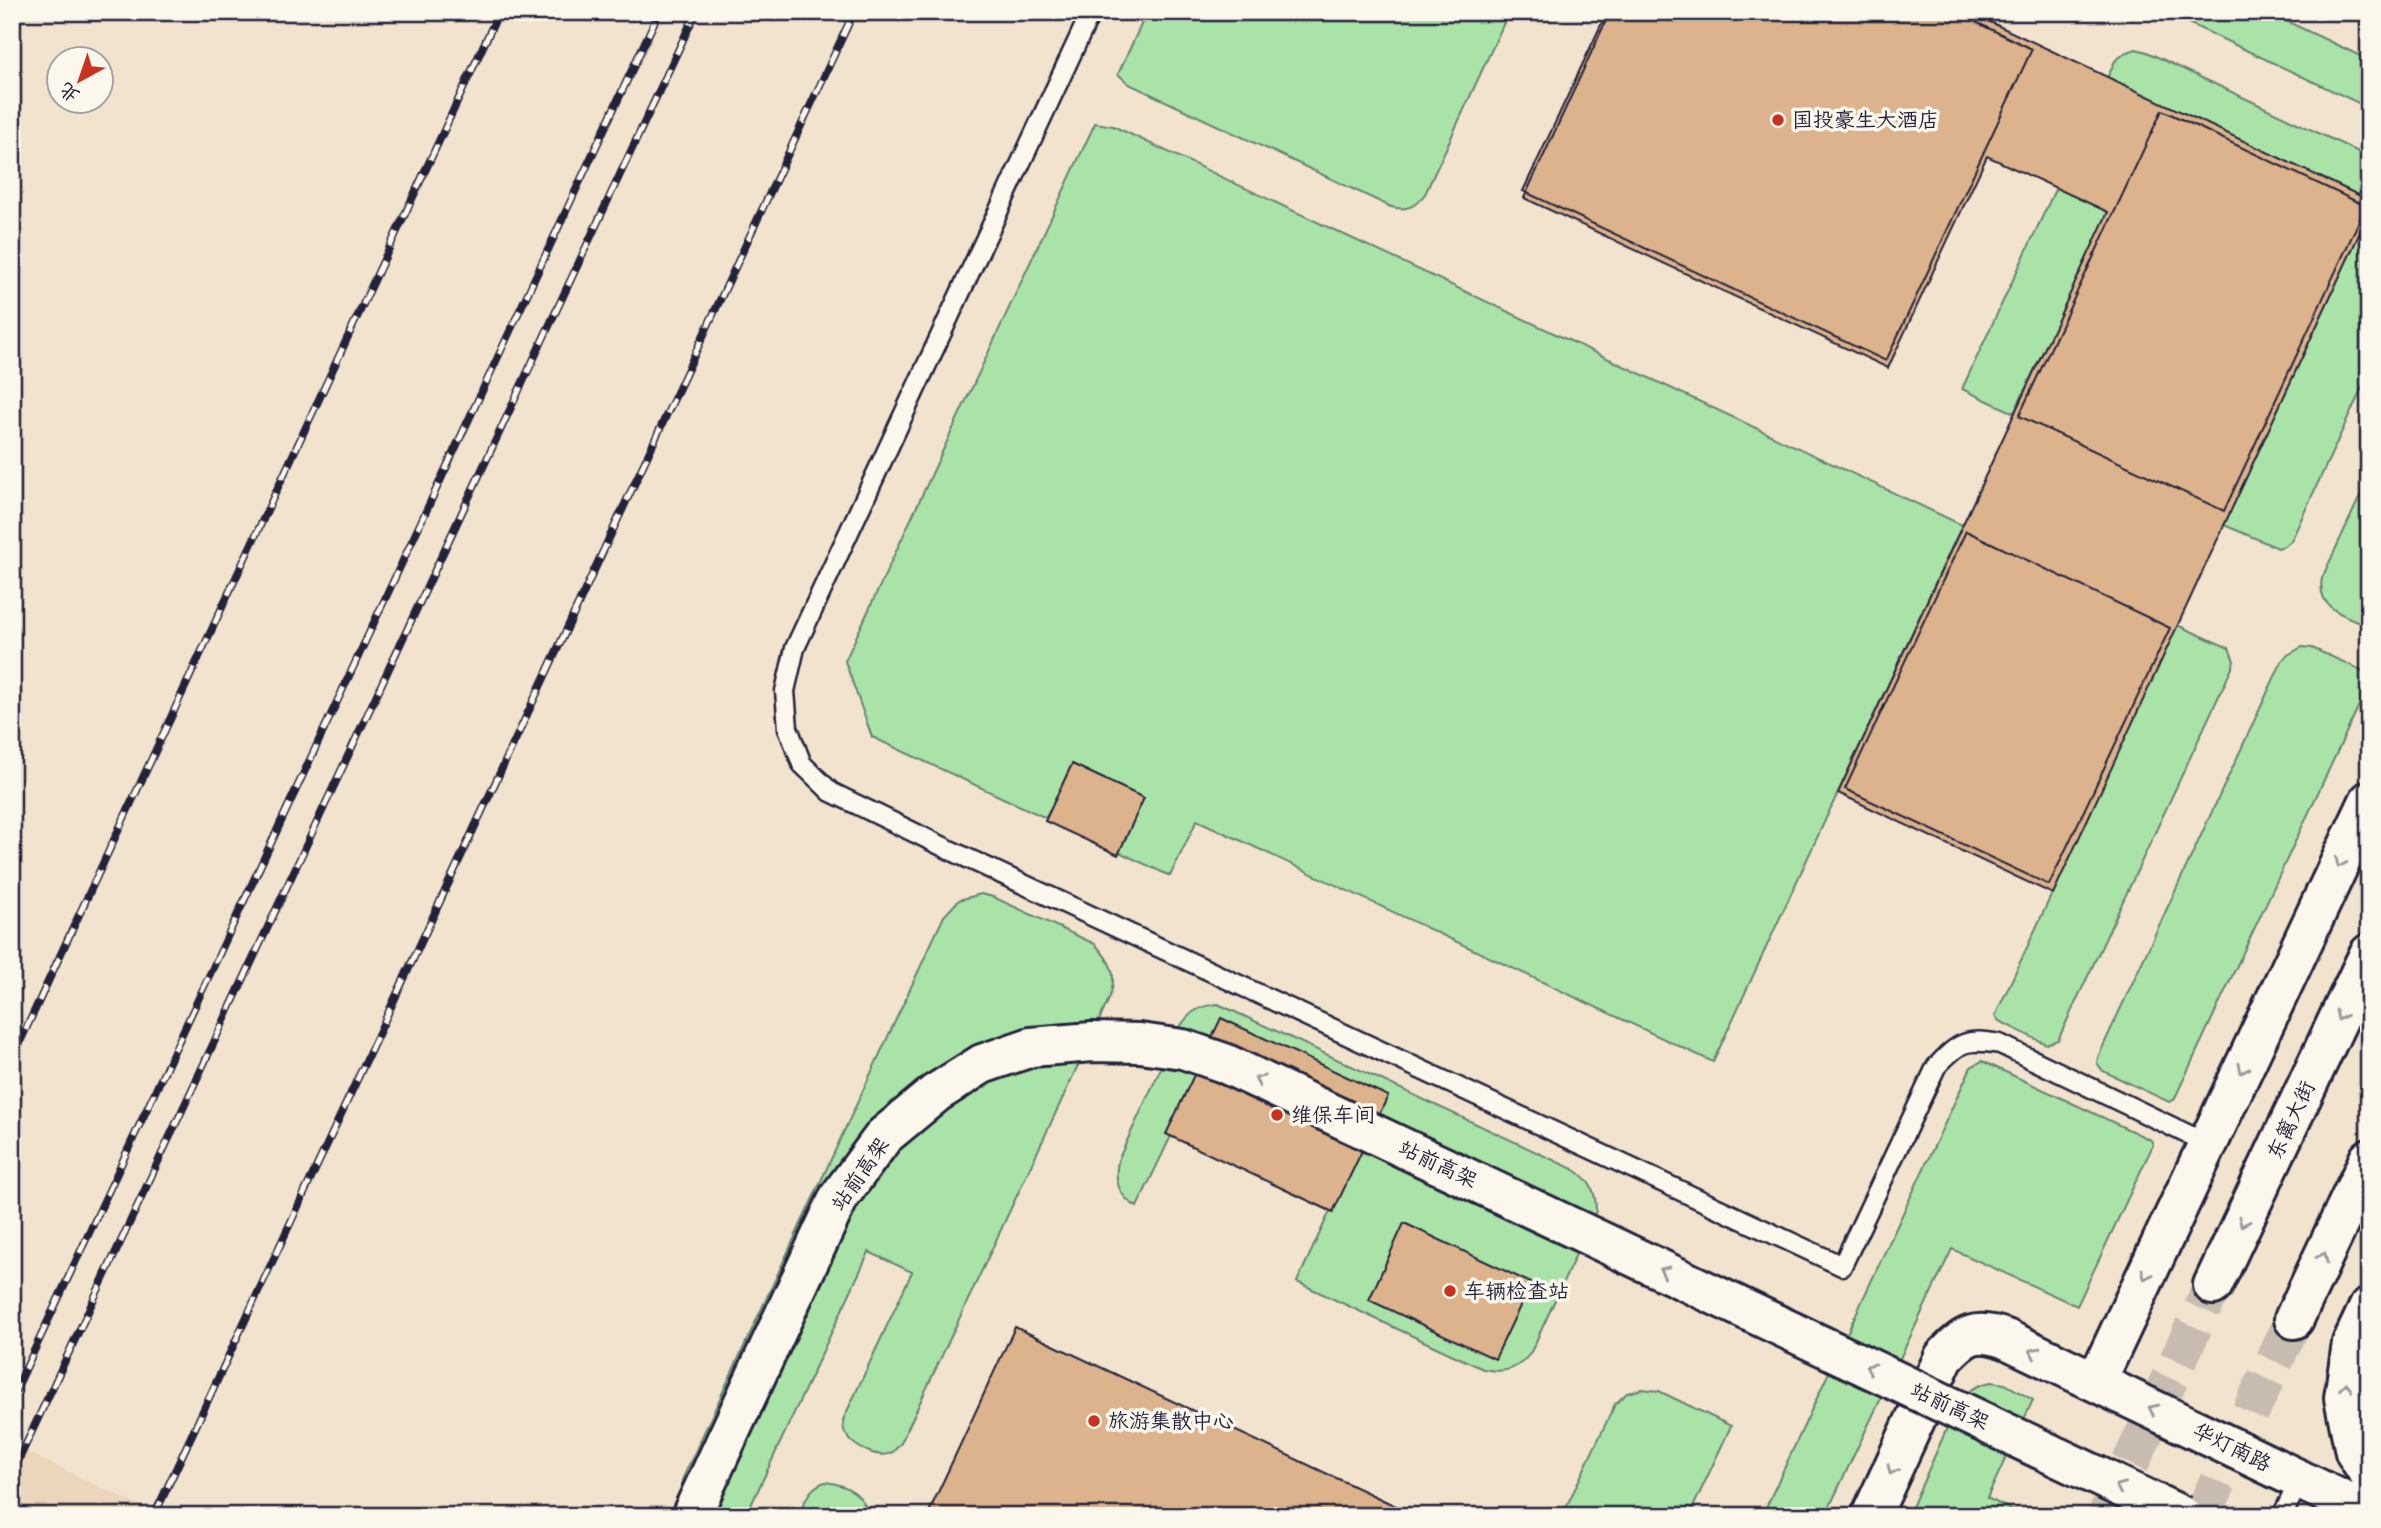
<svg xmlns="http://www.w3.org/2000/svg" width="2381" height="1528" font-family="Sriracha,'LXGW WenKai TC',sans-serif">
  <rect width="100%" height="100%" fill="#f2e3cf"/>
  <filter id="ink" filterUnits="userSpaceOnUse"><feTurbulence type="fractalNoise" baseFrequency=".0143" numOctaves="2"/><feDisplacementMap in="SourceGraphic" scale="14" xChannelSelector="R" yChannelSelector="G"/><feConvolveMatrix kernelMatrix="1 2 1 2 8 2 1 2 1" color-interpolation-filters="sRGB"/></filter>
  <g filter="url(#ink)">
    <path fill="#ebd5bb" d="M12,1445L161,1516H12Z"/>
    <path fill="#aae3a8" stroke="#668272" stroke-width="2" d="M1147,12H1509L1425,194C1415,207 1407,211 1391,207L1129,84L1118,74Z
      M2165,12H2267L2369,60V108Z
      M2136,49L2147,52L2369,157V200L2161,103L2014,413L1962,389L2115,61L2125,53Z
      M1095,123L1113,126L1962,525L1713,1062L1197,820L1170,876L1119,852L1143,798L1072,764L1046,818L872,737L845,661Z
      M2369,213V373L2291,541L2284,546L2278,548L2224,525Z
      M2369,477V626C2345,615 2316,610 2322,578Z
      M2177,625L2229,648L2234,661L2232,668L2058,1040L2046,1044L1999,1021L1995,1016Z
      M2302,647L2312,648L2366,672L2369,675V684L2174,1100L2169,1102L2103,1071L2097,1063L2098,1057L2282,661L2286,656Z
      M981,894L993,897L1095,944C1112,963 1118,974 1109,999L901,1443C900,1444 894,1451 893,1452C880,1460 855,1448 847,1436C843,1432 843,1425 843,1420L912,1272L869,1252L746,1516H704L681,1495L682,1480L944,916L959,900Z
      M1218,1004L1575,1170C1591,1181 1596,1192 1596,1211L1532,1350C1521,1369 1505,1374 1483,1369L1297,1282L1330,1211L1171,1136L1137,1207C1118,1197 1113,1178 1119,1158L1180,1027C1190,1011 1200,1006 1218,1004Z
      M1982,1061L2151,1140L2153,1145L2077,1306L1952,1249L1825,1516H1762L1971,1067Z
      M1991,1382L2005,1384L2033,1400L1987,1498L2024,1516H1908L1959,1401C1969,1390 1977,1385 1991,1382Z
      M1642,1389L1659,1391L1731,1426L1689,1516H1562L1615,1404L1627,1393Z
      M825,1482C845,1484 866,1494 867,1516H798C805,1501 809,1487 825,1482Z"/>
    <path fill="#dcb38c" stroke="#22223b" stroke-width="2" d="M1607,12H1955L2032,49L1886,361L1523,191Z
      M1610,12H1969L2369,200V213L2053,894L1838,793L2108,212L1987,156L1888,368L1524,198Z
      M2162,110L2366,206L2224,511L2019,416Z
      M1966,531L2170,628L2049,885L1845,789Z
      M1072,764L1144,798L1118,855L1045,821Z
      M1221,1018L1388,1096L1333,1212L1166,1134Z
      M1404,1223L1531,1283L1495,1359L1369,1300Z
      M1015,1327L1417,1516H927Z"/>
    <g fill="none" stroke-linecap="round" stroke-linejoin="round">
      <path stroke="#c8bcb1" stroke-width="38" stroke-dasharray="38 19" stroke-linecap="butt" d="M2106,1516L2213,1285
        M2202,1516L2294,1319"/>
      <g stroke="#22223b" stroke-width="23">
        <path id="lane" d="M1091,12L795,648L785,691L788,728L802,764L831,792L950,850L1842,1266L1936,1067C1959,1042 1966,1038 2000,1044L2208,1144
          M2282,1516L2300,1480"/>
      </g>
      <g stroke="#22223b" stroke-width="44">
        <path id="secondary" d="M2369,1307L2352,1343L2344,1398L2355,1452L2369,1474
          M2096,1382L2369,801
          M1871,1516L1944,1357C1965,1334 1976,1328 2006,1339L2369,1513"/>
      </g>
      <g stroke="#22223b" stroke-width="44">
        <path id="primary" d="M2213,1285L2369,954
          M2294,1319L2369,1159"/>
      </g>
      <use href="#lane" stroke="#fbf7ec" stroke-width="18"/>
      <use href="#secondary" stroke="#fbf7ec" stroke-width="38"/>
      <use href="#primary" stroke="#fbf7ec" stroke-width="38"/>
      <g stroke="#22223b" stroke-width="8">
        <path id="rail" d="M12,1059L499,12
          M12,1398L659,12
          M12,1474L696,12
          M154,1516L854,12"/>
      </g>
      <use href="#rail" stroke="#fbf7ec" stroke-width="5" stroke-dasharray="16" stroke-linecap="butt"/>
      <g stroke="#22223b" stroke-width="44" stroke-linecap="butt">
        <path id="secondary-bridge" d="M691,1516L839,1197L884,1136L936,1093L982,1064L1031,1047L1092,1042L1140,1043L1183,1049L1224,1063L2182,1516"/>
      </g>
      <use href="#secondary-bridge" stroke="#fbf7ec" stroke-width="38"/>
    </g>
    <defs><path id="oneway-chevron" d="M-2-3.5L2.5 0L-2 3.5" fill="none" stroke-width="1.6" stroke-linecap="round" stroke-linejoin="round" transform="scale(1.75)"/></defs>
    <g stroke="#99979c">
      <use href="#oneway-chevron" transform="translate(2340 863) rotate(115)"/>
      <use href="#oneway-chevron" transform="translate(2340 1016) rotate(115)"/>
      <use href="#oneway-chevron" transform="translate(2243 1069) rotate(115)"/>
      <use href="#oneway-chevron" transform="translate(1259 1080) rotate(-155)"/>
      <use href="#oneway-chevron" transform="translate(2243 1222) rotate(115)"/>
      <use href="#oneway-chevron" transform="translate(2323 1257) rotate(-65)"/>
      <use href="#oneway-chevron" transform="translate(1664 1271) rotate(-155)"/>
      <use href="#oneway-chevron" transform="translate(2146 1275) rotate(115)"/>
      <use href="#oneway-chevron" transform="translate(2034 1352) rotate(-154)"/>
      <use href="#oneway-chevron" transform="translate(1870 1368) rotate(-155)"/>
      <use href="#oneway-chevron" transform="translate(2346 1387) rotate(-83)"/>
      <use href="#oneway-chevron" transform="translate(2153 1409) rotate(-154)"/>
      <use href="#oneway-chevron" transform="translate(1892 1470) rotate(115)"/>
      <use href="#oneway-chevron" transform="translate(2120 1487) rotate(-155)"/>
    </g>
  </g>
  <g fill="#c8321e" stroke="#fbf7ec" stroke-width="2.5">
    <circle cx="1778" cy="120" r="7"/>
    <circle cx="1277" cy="1115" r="7"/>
    <circle cx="1450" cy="1291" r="7"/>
    <circle cx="1094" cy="1421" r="7"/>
  </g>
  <g text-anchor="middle" stroke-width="7" stroke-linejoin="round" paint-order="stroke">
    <g font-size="21" fill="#22223b" stroke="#fbf7ec" text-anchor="start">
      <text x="1792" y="127">国投豪生大酒店</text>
      <text x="1291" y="1122">维保车间</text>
      <text x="1464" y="1298">车辆检查站</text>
      <text x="1108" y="1428">旅游集散中心</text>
    </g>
    <g font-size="21" fill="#22223b" stroke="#fbf7ec">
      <text transform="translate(2291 1120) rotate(-65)" y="7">东篱大街</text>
      <text transform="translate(1438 1164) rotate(25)" y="7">站前高架</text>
      <text transform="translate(860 1174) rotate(-55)" y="7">站前高架</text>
      <text transform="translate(1950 1406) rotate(25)" y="7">站前高架</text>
      <text transform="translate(2232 1447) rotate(26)" y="7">华灯南路</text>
    </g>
  </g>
  <rect width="2381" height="1528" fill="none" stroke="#fbf7ec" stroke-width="42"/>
  <rect x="21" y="21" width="2339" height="1486" fill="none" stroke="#22223b" stroke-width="2.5" filter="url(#ink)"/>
  <g transform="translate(80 80) rotate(220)"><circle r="33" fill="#fbf7ec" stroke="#a4a2a5" stroke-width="2"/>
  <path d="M0-5L12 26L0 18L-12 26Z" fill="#c8321e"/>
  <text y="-10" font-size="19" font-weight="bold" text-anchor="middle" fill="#22223b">北</text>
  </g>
</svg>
